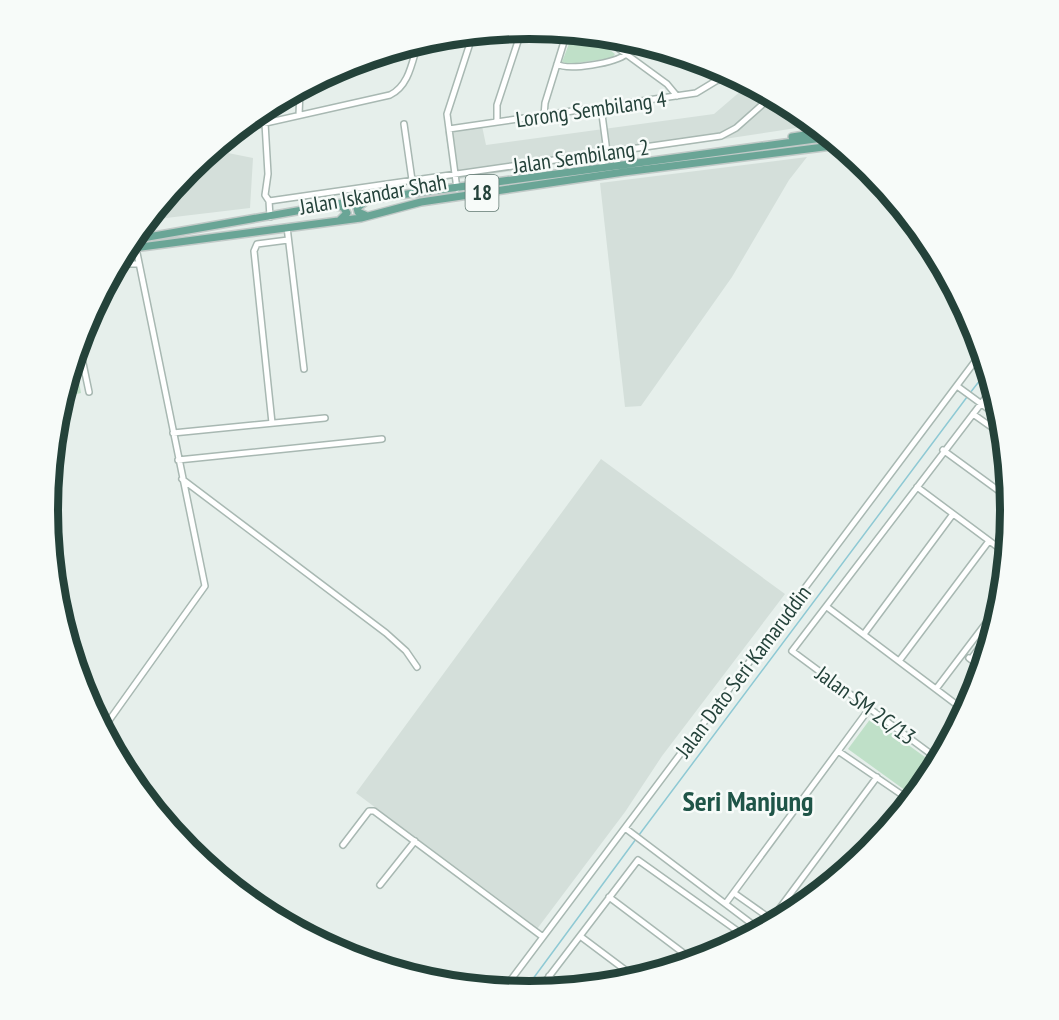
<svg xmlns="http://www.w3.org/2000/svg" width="1059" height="1020" font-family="'PT Sans Narrow',sans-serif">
  <rect width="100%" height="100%" fill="#e6efeb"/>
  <path fill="#d4dfda" d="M749,84L797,110L816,125L453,180L445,131L482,126L486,145L714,114Z
    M213,150L253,158L250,208L166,218L144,224L189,169Z
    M807,157L789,180L732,277L641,406L625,407L600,183Z
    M601,459L785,594L662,756L625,812L537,929L356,793Z"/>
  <path fill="#bfe0c8" d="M573,33L589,34L615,54L612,58L570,64L562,62Z
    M76,365L81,393L63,397L72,366Z
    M871,718L936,765L913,796L848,749Z"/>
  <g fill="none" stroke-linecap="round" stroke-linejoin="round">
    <path stroke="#8ec9d4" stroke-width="1.5" d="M970,393L988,370
      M639,835L967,397
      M524,991L636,839"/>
    <g stroke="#a8b8b2" stroke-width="8">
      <path id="minor" d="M600,35L667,84L677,96
        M557,64C568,71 616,63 626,54
        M708,64L719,80
        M299,115L300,90
        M544,116L545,103L567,32
        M497,122V105L522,29
        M265,123L268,174L265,195L269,201L721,136L736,128L772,96
        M404,124L412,180
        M239,129L390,95C409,86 412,62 418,43
        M449,129L696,93L729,73
        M607,152L620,165
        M601,168L607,152L601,107
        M457,189L447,114L473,34
        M269,201L270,217
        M287,227L304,369
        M118,264H138
        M79,344L89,392
        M957,386L1002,419
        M973,414L1004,436
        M272,423L254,251L257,244L288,240
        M173,433L325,418
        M943,450L1010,499
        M178,460L382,439
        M182,479L386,633L406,651L417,667
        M917,487L1007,554
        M827,607L965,711
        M864,634L953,514
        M969,658L982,668
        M971,659L995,626
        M899,661L989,541
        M936,689L1002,602
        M103,729L205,586L136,248
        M838,751L911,801
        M939,760L792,651L993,388
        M625,828L760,930
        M343,845L369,811H374L543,937
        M380,885L415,841
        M734,893L775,922
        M609,897L694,961
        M726,903L869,709
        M771,920L877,777
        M580,936L636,978
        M549,976L565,988
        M504,989L982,352
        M538,991L638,860L746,937"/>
    </g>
    <g stroke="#c2cac8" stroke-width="10">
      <path id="major" d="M792,137L824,132
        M366,201L357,208L358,212L367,216
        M336,206L343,207L347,213L340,220
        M131,240L348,202L830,137
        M126,249L361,218L421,202L624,172L840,145"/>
    </g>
    <use href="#minor" stroke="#fff" stroke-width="5"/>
    <use href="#major" stroke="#6aa596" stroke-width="7"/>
  </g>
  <g text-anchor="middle" stroke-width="5" stroke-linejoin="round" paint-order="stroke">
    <rect fill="#f7fbf9" stroke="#637a73" stroke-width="1.5" x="465.5" y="175" width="33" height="36" rx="4.5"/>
    <g font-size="21" font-weight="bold" fill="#24423a">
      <text x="482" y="200">18</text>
    </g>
    <g font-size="22" fill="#24423a" stroke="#f7fbf9">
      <text transform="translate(591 109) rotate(-8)" y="8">Lorong Sembilang 4</text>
      <text transform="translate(581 156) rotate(-8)" y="8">Jalan Sembilang 2</text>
      <text transform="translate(373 194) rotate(-10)" y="8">Jalan Iskandar Shah</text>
      <text transform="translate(743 671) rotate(-53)" y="8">Jalan Dato Seri Kamaruddin</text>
      <text transform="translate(866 705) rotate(36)" y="8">Jalan SM 2C/13</text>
    </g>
    <g font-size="28" font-weight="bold" fill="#1f5548" stroke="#f7fbf9">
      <text x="748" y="811">Seri Manjung</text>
    </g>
  </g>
  <path d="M0 0H1059V1020H0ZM58 510a471 471 0 1 1 942 0a471 471 0 1 1-942 0Z" fill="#f7fbf9" fill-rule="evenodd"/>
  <path fill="none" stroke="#24423a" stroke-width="8" d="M58 510a471 471 0 1 1 942 0a471 471 0 1 1-942 0Z"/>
</svg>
